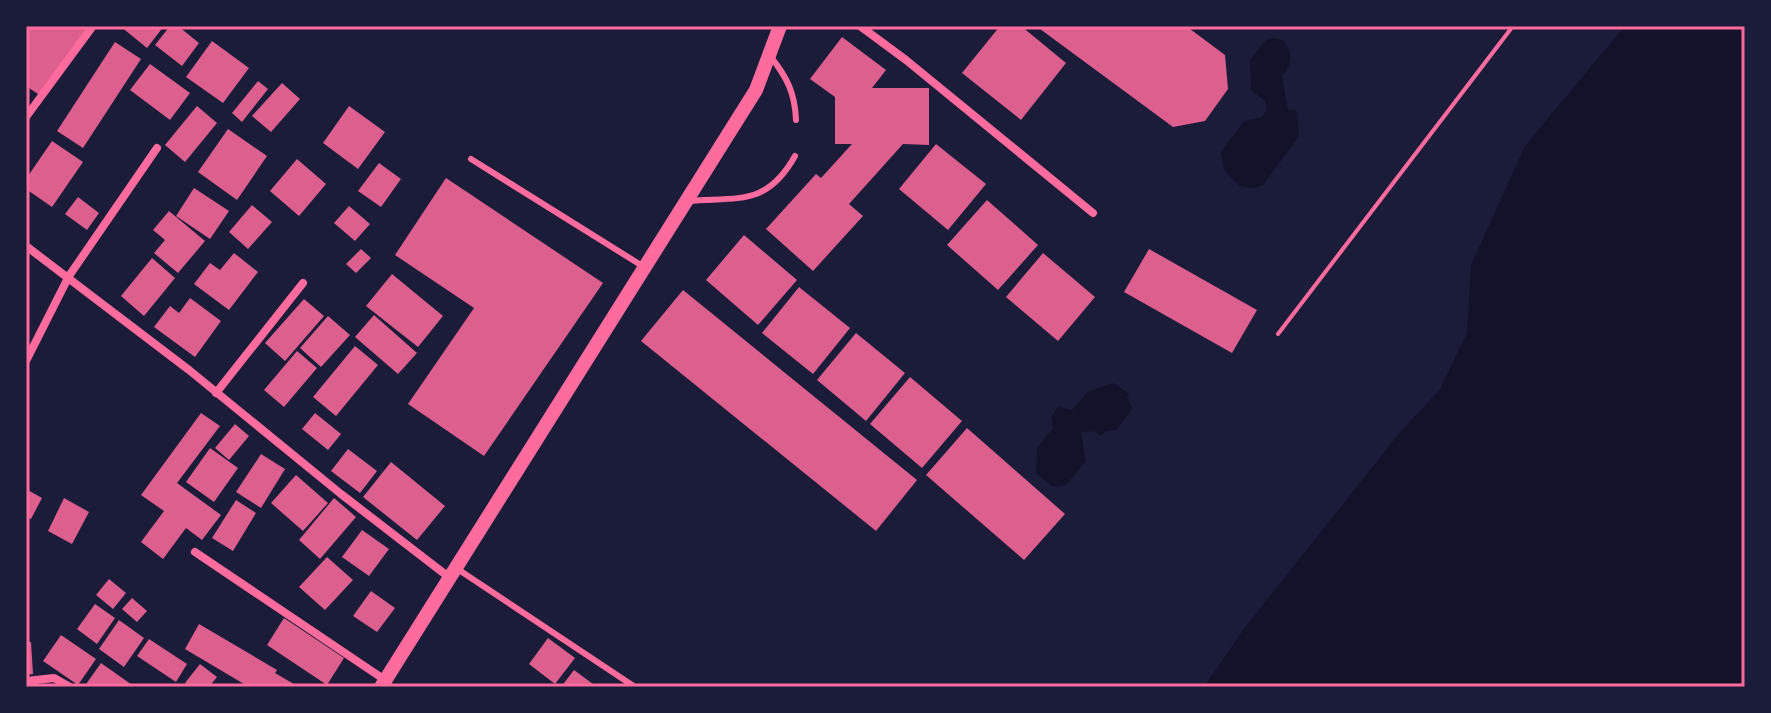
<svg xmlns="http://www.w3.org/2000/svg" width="1771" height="713" font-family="'Work Sans',sans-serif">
  <rect width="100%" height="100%" fill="#1b1b3a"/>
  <path fill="#12122b" d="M1625,26H1745V687H1204L1243,630L1397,436L1440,389L1467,333L1471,265L1525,146Z
    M1274,38L1283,40C1294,55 1292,62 1282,77L1288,110L1297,111L1299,136L1263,185L1254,188L1239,186L1224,170L1221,152L1244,121L1262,117L1267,110L1265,101L1251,90L1250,60L1266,40Z
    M1113,383L1129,394L1127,397L1132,409L1116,430L1105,431L1101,436L1095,431L1081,432L1086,461L1066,485L1053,487L1036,473L1037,448L1053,428L1051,417L1058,407L1072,410L1088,392Z"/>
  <path fill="#dd5f8e" d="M26,26H89L41,96L26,86Z
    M120,26H164L147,48Z
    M170,26H178L199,43L182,66L155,45Z
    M1000,26H1021L1066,63L1021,120L962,73Z
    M1036,26H1186L1225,55L1228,89L1205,121L1173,127Z
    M842,37L886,70L872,88H929V145L903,144L849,204L863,216L813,271L766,229L816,174L821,178L852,144H835V97L810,79Z
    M212,41L249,68L223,103L186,77Z
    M115,42L141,59L83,148L57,131Z
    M150,64L190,93L170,120L130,90Z
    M258,81L268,89L242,122L232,113Z
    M282,83L300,99L271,132L252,116Z
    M197,106L217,123L185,162L165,145Z
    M349,106L385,132L358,169L323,143Z
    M228,129L267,156L237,200L198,172Z
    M52,141L83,162L52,207L26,189V179Z
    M936,144L986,184L948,230L899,189Z
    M297,159L326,184L299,216L270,191Z
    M379,163L401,179L381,207L358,191Z
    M446,178L603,283L484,456L408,404L474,308L395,255Z
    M194,188L229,211L210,239L176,216Z
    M78,197L99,213L87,230L65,214Z
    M987,200L1038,245L998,290L947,245Z
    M252,205L272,222L248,249L229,232Z
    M349,206L370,224L355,241L334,223Z
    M169,211L205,241L178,273L154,253L165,240L153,230Z
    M744,235L797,280L758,325L706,280Z
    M361,249L371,258L356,273L346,264Z
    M1149,249L1257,310L1232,353L1124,292Z
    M234,253L258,272L229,310L194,284L210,263L220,270Z
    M1043,253L1095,297L1058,341L1006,297Z
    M152,258L175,278L144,316L121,296Z
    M392,274L443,316L418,347L366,306Z
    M799,287L850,328L813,374L762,333Z
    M683,290L917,480L876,531L641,341Z
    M190,298L221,321L195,357L154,327L170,306L179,313Z
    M304,299L324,316L285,361L265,343Z
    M374,315L417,353L398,374L355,337Z
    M328,316L350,335L321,367L300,348Z
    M856,333L905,373L866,421L817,380Z
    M355,346L378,365L336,416L313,397Z
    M297,351L317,368L284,407L264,390Z
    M910,377L962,421L922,468L870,424Z
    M201,413L220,426L177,483L221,515L202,540L186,528L163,559L141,542L164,511L141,495Z
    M315,413L341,434L328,450L302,429Z
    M235,424L249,436L229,460L215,448Z
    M967,428L1065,514L1024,560L926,475Z
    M210,448L238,468L214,502L186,482Z
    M348,449L377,471L360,493L331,471Z
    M261,454L285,469L261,508L236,492Z
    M391,462L445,506L417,540L363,497Z
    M296,475L328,503L303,531L271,503Z
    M26,489L42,498L31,519L26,517Z
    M64,498L89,512L72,544L48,531Z
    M334,498L356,517L320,559L299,540Z
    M236,500L256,513L233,551L212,538Z
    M362,530L389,549L369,576L342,557Z
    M327,557L353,580L325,610L299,587Z
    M109,579L126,593L113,609L96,595Z
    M371,591L395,608L377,632L353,616Z
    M132,598L147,611L137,622L122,609Z
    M95,604L115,618L97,644L77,629Z
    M284,618L344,658L327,685L267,645Z
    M119,620L144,638L124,667L99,649Z
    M199,624L277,670L275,673L299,687H249L185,649Z
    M61,635L96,659L78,685L43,661Z
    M548,638L575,658L555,684L529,664Z
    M149,639L187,664L176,682L137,656Z
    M26,642H31L33,674L26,675Z
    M101,663L135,687H84Z
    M200,664L217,677L209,687H190L185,683Z
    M574,670L597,687H561Z"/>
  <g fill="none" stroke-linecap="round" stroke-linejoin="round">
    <path stroke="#ff6b9d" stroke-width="4" d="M1278,334L1513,26"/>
    <path stroke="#ff6b9d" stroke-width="6" d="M770,56C787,77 795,93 796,120
      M471,159L644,267
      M689,201C739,197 767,206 795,156
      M456,568L635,687"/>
    <path stroke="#ff6b9d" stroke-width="8" d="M860,26L906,60L1093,213
      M26,117L93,26
      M26,246L189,370L341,494L450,578
      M26,361L69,276L157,148
      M216,393L303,283
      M195,552L385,680
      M26,681L54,678L70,687"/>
    <path stroke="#ff6b9d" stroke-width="14" d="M381,687L756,90L780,26"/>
  </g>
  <rect width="1771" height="713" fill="none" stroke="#1b1b3a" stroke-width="56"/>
  <rect x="28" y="28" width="1715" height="657" fill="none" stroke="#ff6b9d" stroke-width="3"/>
</svg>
